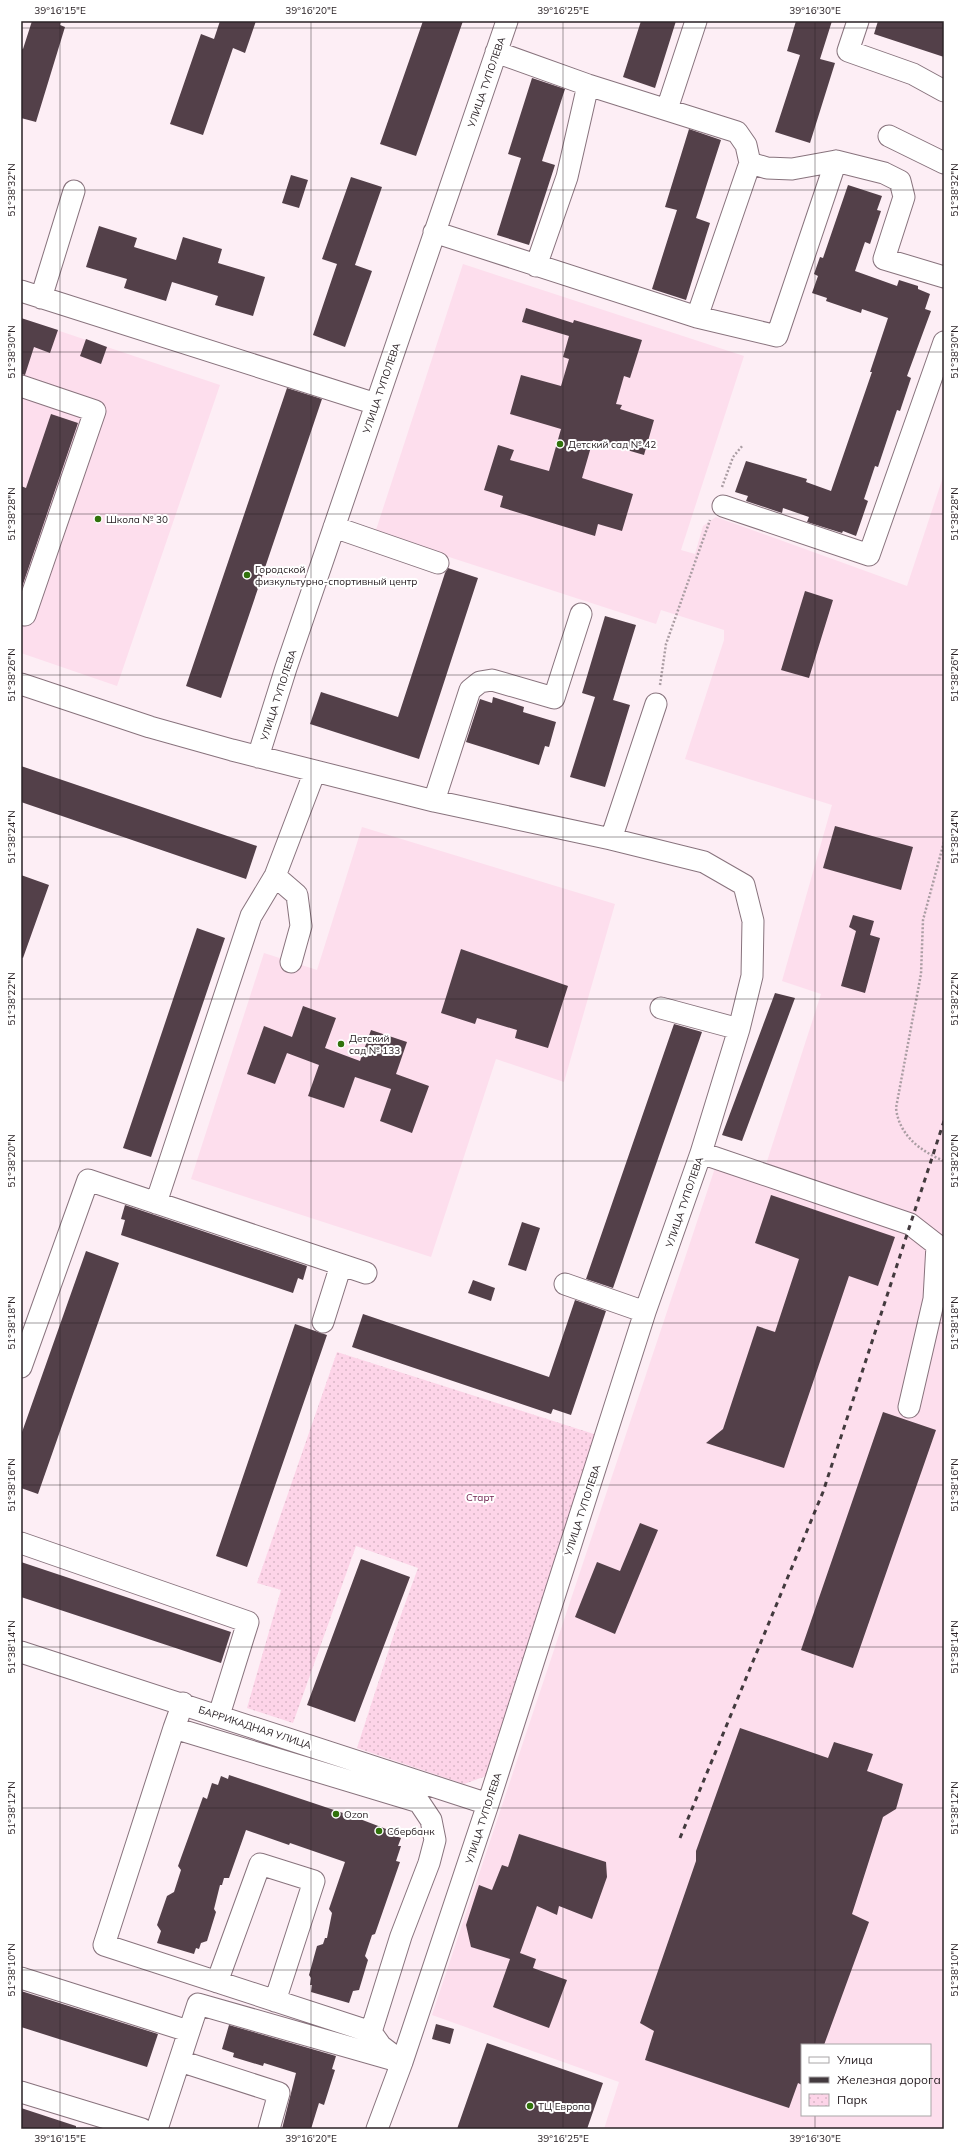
<svg xmlns="http://www.w3.org/2000/svg" width="965" height="2150" font-family="Mulish,sans-serif">
  <defs>
    <pattern id="park-dots" width="8" height="8" patternUnits="userSpaceOnUse"><rect width="8" height="8" fill="#fdd4e8"/><path d="M2 2h.1M6 6h.1" fill="none" stroke="#d9b6c7" stroke-width="1.8" stroke-linecap="round"/></pattern>
  </defs>
  <rect width="100%" height="100%" fill="#fdeef5"/>
  <path fill="#fddeed" fill-rule="evenodd" d="M463,264L744,356L681,550L695,554L703,526L716,517L907,586L944,474V2129H604L619,2082L432,2015L715,1168L760,1183L821,994L782,981L832,805L685,759L724,640V630L661,610L656,624L375,533ZM802,2045H930V2115H802Z
    M21,318L220,385L117,686L21,653Z
    M362,827L615,904L564,1082L496,1059L431,1257L191,1179L264,953L317,970Z"/>
  <path fill="url(#park-dots)" d="M337,1352L600,1436L486,1776L464,1784L357,1748L394,1634L418,1568L356,1546L293,1723L247,1708L281,1590L257,1583Z"/>
  <path fill="#534049" d="M32,21H61L60,25L65,27L36,122L21,118V48L23,49Z
    M220,21H256L245,53L233,48L203,135L170,124L201,34L214,39Z
    M423,21H463L416,156L380,144Z
    M641,21H676L655,88L623,77Z
    M796,21H832L820,59L835,63L810,143L775,132L800,55L787,51Z
    M878,21H944V57L874,34Z
    M532,78L565,89L542,161L555,165L529,245L497,235L521,158L508,154Z
    M689,129L721,140L696,218L710,223L686,300L652,289L677,210L665,207Z
    M291,175L308,180L299,208L282,203Z
    M351,177L382,187L355,265L372,271L345,347L313,335L337,264L322,259Z
    M848,185L882,196L877,210L881,211L870,244L865,242L855,271L897,286L899,280L918,286V289L930,294L925,309L931,311L907,376L911,378L900,411L897,410L878,467L875,466L864,499L868,501L856,536L843,531L842,533L807,522L809,517L783,508L782,513L746,501L748,496L735,492L746,461L807,479L806,482L831,491L872,372H870L888,318L862,309L861,313L826,301L827,298L812,293L818,276L814,274L820,257L823,258Z
    M99,226L137,238L134,247L176,260L183,237L222,249L218,263L265,277L253,316L215,305L218,296L172,282L166,301L124,288L127,279L86,267Z
    M526,308L573,323L574,320L642,340L630,378L624,376L616,404L622,405L620,409L654,420L644,455L593,440L582,478L633,494L622,531L598,524L595,536L500,507L503,496L484,490L498,445L514,450L510,460L549,471L561,429L510,414L521,375L561,386L569,359L563,357L569,336L522,322Z
    M21,318L58,330L50,353L34,347L25,375L21,374Z
    M86,339L107,347L101,364L80,356Z
    M287,388L322,399L221,698L186,686Z
    M51,414L78,423L21,590V486L26,488Z
    M448,568L478,578L419,759L310,724L321,692L398,717L445,573Z
    M805,591L833,600L809,678L781,670Z
    M605,616L636,625L613,700L630,705L605,787L570,777L595,697L582,693Z
    M493,697L524,707L523,712L556,722L549,747L545,746L539,765L466,742L480,699L492,703Z
    M21,766L257,846L246,879L21,802Z
    M835,826L913,847L901,890L823,868Z
    M21,875L49,885L23,958L21,957Z
    M853,915L874,921L870,935L880,938L865,993L841,986L856,931L849,927Z
    M197,928L225,938L151,1157L123,1148Z
    M461,949L568,986L548,1048L515,1038L517,1030L477,1018L475,1024L441,1013Z
    M775,993L795,998L742,1141L722,1135Z
    M303,1006L336,1018L325,1048L360,1061L371,1030L407,1042L396,1074L429,1086L412,1133L380,1121L391,1089L355,1077L344,1108L308,1096L319,1065L287,1053L275,1084L247,1074L264,1026L292,1037Z
    M674,1024L702,1032L613,1288L586,1279Z
    M771,1195L895,1237L878,1286L849,1276L784,1468L706,1443L723,1429L757,1326L775,1332L799,1259L755,1243Z
    M125,1205L307,1266L303,1280L298,1278L293,1293L121,1235L125,1220L121,1219Z
    M522,1222L540,1228L526,1271L508,1265Z
    M86,1251L119,1263L38,1494L21,1488V1435Z
    M473,1280L495,1288L491,1301L468,1293Z
    M575,1300L606,1311L571,1415L553,1409L551,1414L352,1347L363,1314L549,1377Z
    M295,1324L327,1335L247,1567L216,1556Z
    M883,1412L936,1430L853,1668L801,1650Z
    M640,1523L658,1530L615,1634L575,1617L597,1562L620,1571Z
    M361,1559L410,1577L355,1722L307,1705Z
    M21,1562L231,1632L221,1663L21,1597Z
    M740,1728L828,1758L834,1742L873,1754L867,1771L903,1784L896,1809L883,1817L852,1914L869,1922L824,2045H802V2085L798,2083L789,2108L645,2060L654,2031L640,2023L696,1861V1851Z
    M229,1775L352,1816L394,1832L393,1835L401,1838L398,1846H401L396,1861L400,1862L375,1934L372,1935L365,1956L368,1960L359,1990L353,1991L349,2003L311,1992L312,1985H310L311,1978L309,1975L317,1946L323,1944L325,1938H327L332,1913L329,1909L345,1862L290,1843L289,1845L246,1830L229,1878H224L222,1885H220L214,1909L216,1912L207,1941L201,1943L199,1949L196,1948L194,1954L157,1943L161,1931L157,1925L167,1896L174,1892L181,1870L178,1866L203,1797L207,1799L212,1783L218,1785L221,1776L228,1779Z
    M519,1834L606,1862L607,1877L592,1919L559,1906L557,1915L537,1906L520,1953L536,1959L533,1968L567,1980L549,2028L493,2007L510,1959L471,1947L466,1925L479,1885L492,1890L502,1865L508,1867Z
    M21,1991L158,2034L147,2067L21,2027Z
    M436,2024L454,2029L450,2044L432,2039Z
    M229,2025L336,2056L332,2069L335,2070L324,2105L319,2103L311,2129H282L296,2073L264,2063L263,2066L233,2057L234,2053L222,2049Z
    M487,2043L603,2083L587,2129H457Z
    M21,2108L76,2126V2129H21Z"/>
  <g fill="none" stroke-linecap="round" stroke-linejoin="round">
    <g stroke="#88737d" stroke-width="23">
      <path id="minor" d="M858,21L848,51L913,74L944,91
        M496,52L588,85L737,132L746,145L750,163L767,168L792,169L836,161L884,173L900,181L904,197L884,259L944,277
        M667,109L696,21
        M889,136L944,163
        M434,232L697,317L777,336L836,161
        M536,266L567,177L588,85
        M21,291L376,404
        M41,298L74,191
        M697,317L750,163
        M21,386L95,411L25,615L21,614
        M723,506L869,555L944,342
        M334,527L438,563
        M21,684L150,727L232,750L434,801L611,839L704,862L744,885L753,921L752,976L739,1029L701,1153L645,1312L488,1804L402,2062L377,2129
        M258,757L286,668L507,21
        M434,801L470,690L480,682L492,680L554,698L581,614
        M611,839L656,704
        M275,876L297,895L301,926L291,962
        M661,1008L739,1029
        M701,1153L910,1224L937,1245L934,1299L909,1407
        M156,1203L251,916L275,876L315,771
        M565,1284L645,1312
        M323,1322L341,1265
        M21,1367L88,1180L366,1273
        M21,1543L248,1622L219,1715
        M21,1652L488,1804
        M183,1703L174,1728L419,1802L431,1820L435,1840L429,1863L401,1936L371,2032L381,2046L402,2062
        M174,1728L104,1945L371,2032
        M21,1978L188,2031
        M217,1982L260,1864L314,1881L275,2001
        M180,2061L279,2093L269,2129
        M21,2092L142,2129
        M157,2129L198,2004L394,2060"/>
    </g>
    <path stroke="#aa9da3" stroke-width="2.5" stroke-dasharray="2 2" stroke-linecap="butt" d="M722,487L733,457L743,445
      M660,685L666,644L710,520
      M944,842L923,920L921,974L896,1108C899,1135 920,1151 944,1161"/>
    <use href="#minor" stroke="#fff" stroke-width="21"/>
    <path stroke="#433a3e" stroke-width="3" stroke-dasharray="5 5" stroke-linecap="butt" d="M680,1838L823,1492L944,1121"/>
  </g>
  <path fill="none" stroke="#292024" stroke-width="1" stroke-opacity="0.45" d="M60,21V2129M311,21V2129M563,21V2129M815,21V2045M21,28H944M21,190H944M21,352H944M21,514H944M21,675H944M21,837H944M21,999H944M21,1161H944M21,1323H944M21,1485H944M21,1647H944M21,1808H944M21,1970H944M815,2115V2129"/>
  <g fill="#31720c" stroke="#fff" stroke-width="1.5">
    <circle cx="560" cy="444" r="4"/>
    <circle cx="98" cy="519" r="4"/>
    <circle cx="247" cy="575" r="4"/>
    <circle cx="341" cy="1044" r="4"/>
    <circle cx="336" cy="1814" r="4"/>
    <circle cx="379" cy="1831" r="4"/>
    <circle cx="530" cy="2106" r="4"/>
  </g>
  <g text-anchor="middle" stroke-width="4" stroke-linejoin="round" paint-order="stroke">
    <g font-size="10" fill="#292024" stroke="#fff">
      <text transform="translate(486 82) rotate(-71)" y="4">УЛИЦА ТУПОЛЕВА</text>
      <text transform="translate(381 388) rotate(-71)" y="4">УЛИЦА ТУПОЛЕВА</text>
      <text transform="translate(278 695) rotate(-72)" y="4">УЛИЦА ТУПОЛЕВА</text>
      <text transform="translate(684 1202) rotate(-71)" y="4">УЛИЦА ТУПОЛЕВА</text>
      <text transform="translate(582 1510) rotate(-72)" y="4">УЛИЦА ТУПОЛЕВА</text>
      <text transform="translate(255 1727) rotate(18)" y="4">БАРРИКАДНАЯ УЛИЦА</text>
      <text transform="translate(483 1818) rotate(-72)" y="4">УЛИЦА ТУПОЛЕВА</text>
    </g>
    <g font-size="10" fill="#292024" stroke="#fff" text-anchor="start">
      <text x="568" y="448">Детский сад № 42</text>
      <text x="106" y="523">Школа № 30</text>
      <text x="255" y="573">Городской<tspan x="255" dy="12">физкультурно-спортивный центр</tspan></text>
      <text x="349" y="1042">Детский<tspan x="349" dy="12">сад № 133</tspan></text>
      <text x="344" y="1818">Ozon</text>
      <text x="387" y="1835">Сбербанк</text>
      <text x="538" y="2110">ТЦ Европа</text>
    </g>
    <g font-size="10" fill="#712552" stroke="#fff">
      <text x="480" y="1501">Старт</text>
    </g>
  </g>
  <rect width="965" height="2150" fill="none" stroke="#ffffff" stroke-width="44"/>
  <rect x="801" y="2044" width="130" height="72" fill="#ffffff" stroke="#a9a6a7"/>
  <rect x="809" y="2057" width="20" height="6" fill="#ffffff" stroke="#a9a6a7"/>
  <text x="837" y="2064" font-size="12" fill="#292024">Улица</text>
  <rect x="809" y="2077" width="20" height="6" fill="#433a3e" stroke="#a9a6a7"/>
  <text x="837" y="2084" font-size="12" fill="#292024">Железная дорога</text>
  <rect x="809" y="2094" width="20" height="12" fill="url(#park-dots)" stroke="#a9a6a7"/>
  <text x="837" y="2104" font-size="12" fill="#292024">Парк</text>
  <rect x="22" y="22" width="921" height="2106" fill="none" stroke="#292024" stroke-width="1.5"/>
  <g font-size="10" text-anchor="middle" fill="#292024">
    <text x="60" y="14">39°16'15"E</text>
    <text x="311" y="14">39°16'20"E</text>
    <text x="563" y="14">39°16'25"E</text>
    <text x="815" y="14">39°16'30"E</text>
    <text transform="translate(11 190) rotate(-90)" y="4">51°38'32"N</text>
    <text transform="translate(954 190) rotate(-90)" y="4">51°38'32"N</text>
    <text transform="translate(11 352) rotate(-90)" y="4">51°38'30"N</text>
    <text transform="translate(954 352) rotate(-90)" y="4">51°38'30"N</text>
    <text transform="translate(11 514) rotate(-90)" y="4">51°38'28"N</text>
    <text transform="translate(954 514) rotate(-90)" y="4">51°38'28"N</text>
    <text transform="translate(11 675) rotate(-90)" y="4">51°38'26"N</text>
    <text transform="translate(954 675) rotate(-90)" y="4">51°38'26"N</text>
    <text transform="translate(11 837) rotate(-90)" y="4">51°38'24"N</text>
    <text transform="translate(954 837) rotate(-90)" y="4">51°38'24"N</text>
    <text transform="translate(11 999) rotate(-90)" y="4">51°38'22"N</text>
    <text transform="translate(954 999) rotate(-90)" y="4">51°38'22"N</text>
    <text transform="translate(11 1161) rotate(-90)" y="4">51°38'20"N</text>
    <text transform="translate(954 1161) rotate(-90)" y="4">51°38'20"N</text>
    <text transform="translate(11 1323) rotate(-90)" y="4">51°38'18"N</text>
    <text transform="translate(954 1323) rotate(-90)" y="4">51°38'18"N</text>
    <text transform="translate(11 1485) rotate(-90)" y="4">51°38'16"N</text>
    <text transform="translate(954 1485) rotate(-90)" y="4">51°38'16"N</text>
    <text transform="translate(11 1647) rotate(-90)" y="4">51°38'14"N</text>
    <text transform="translate(954 1647) rotate(-90)" y="4">51°38'14"N</text>
    <text transform="translate(11 1808) rotate(-90)" y="4">51°38'12"N</text>
    <text transform="translate(954 1808) rotate(-90)" y="4">51°38'12"N</text>
    <text transform="translate(11 1970) rotate(-90)" y="4">51°38'10"N</text>
    <text transform="translate(954 1970) rotate(-90)" y="4">51°38'10"N</text>
    <text x="60" y="2142">39°16'15"E</text>
    <text x="311" y="2142">39°16'20"E</text>
    <text x="563" y="2142">39°16'25"E</text>
    <text x="815" y="2142">39°16'30"E</text>
  </g>
</svg>
